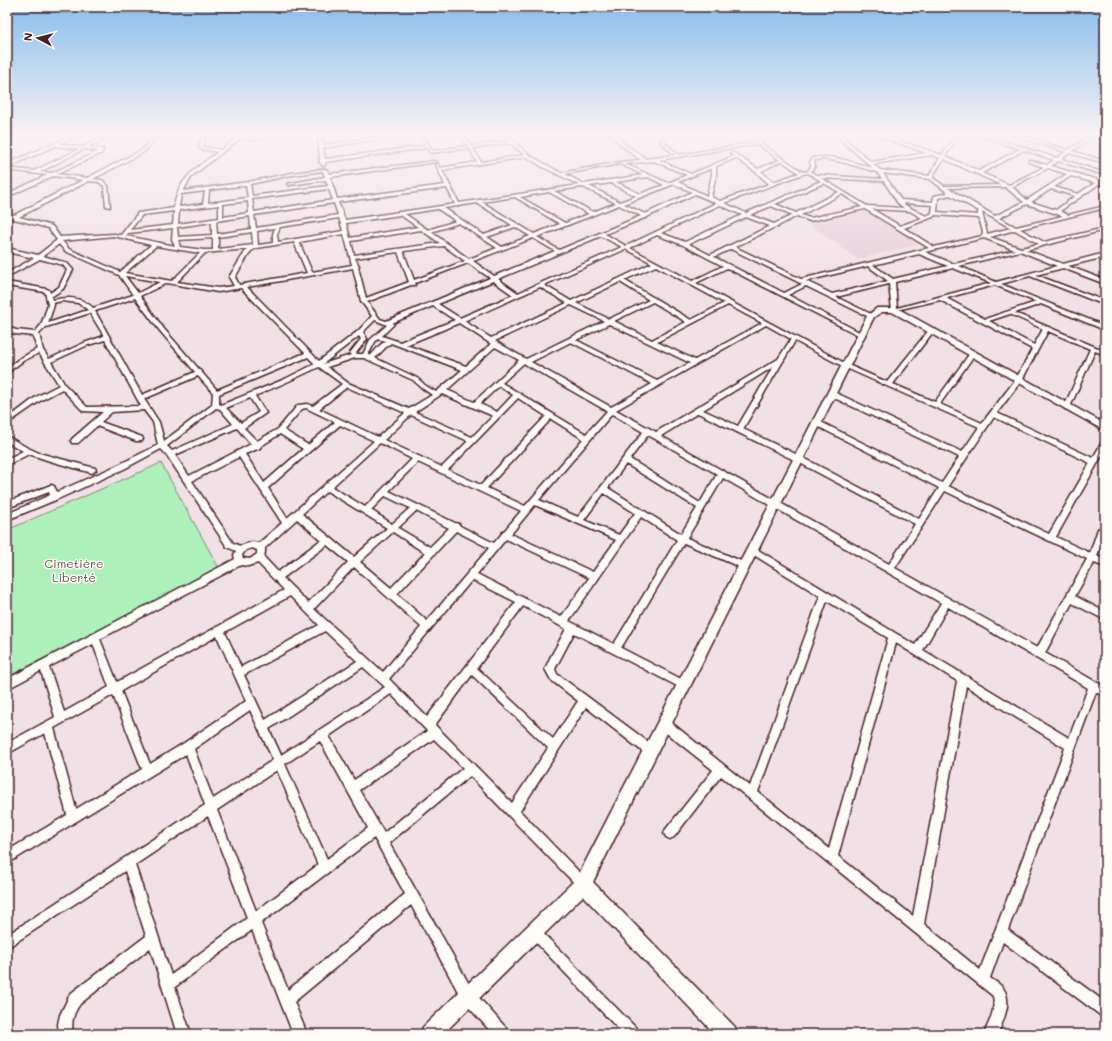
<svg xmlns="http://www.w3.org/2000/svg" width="1112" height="1041" font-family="Mali,sans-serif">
  <rect width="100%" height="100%" fill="#f1e1e6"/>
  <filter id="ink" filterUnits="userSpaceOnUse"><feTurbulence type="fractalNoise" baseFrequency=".025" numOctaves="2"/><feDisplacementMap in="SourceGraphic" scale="8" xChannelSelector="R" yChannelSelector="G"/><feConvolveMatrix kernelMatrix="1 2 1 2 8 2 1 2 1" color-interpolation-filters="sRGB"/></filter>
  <g filter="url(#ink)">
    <path fill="#e9ceda" d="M869,211L921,244L858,259L809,224Z"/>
    <path fill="#adf0ba" stroke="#7c8872" d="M161,463L219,568L7,677V530Z"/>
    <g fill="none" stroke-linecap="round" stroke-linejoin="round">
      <g stroke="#4a1f2b" stroke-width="3">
        <path id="street" d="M74,134H80L59,144L83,147L108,134H114L88,147L103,149L102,153L57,174L87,178L142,150L155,134H159L144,152L93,179L102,180L108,186L110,207L106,206L104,186L99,182L89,181L19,217L52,226L60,237L114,234L121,235L138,213L174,208C178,178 196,168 218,152L200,149L199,145L202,138L200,134H204L206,138L203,147L221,150L241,134H246L243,136C257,138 265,134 278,134L255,140L241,138L192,176L183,191L248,182L292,173L325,169L327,170L329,174L435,161L437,162L330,177L337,199L445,185L436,164H438L440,168L477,162L469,148L430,153L427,148L325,162V165L323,166L319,161L320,160L318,134H322L323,145L398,134H410L323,148L325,159L425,146L419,134H423L432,151L467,146L460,134H464L471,146L509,141L501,134H506L529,155L561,173L620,162L641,160L622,146L610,134H615L624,144L646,159L675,155L660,142L664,135L672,134L667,137L664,142L679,155L757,142L759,140L750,134H755L762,139L784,134H794L762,141L760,143L803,172L808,171L811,166L810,162L813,158C834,154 853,163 873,168L842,141L838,134H842L845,139L871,162L927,153L872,134H879L942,155L956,134H960L945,156L979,171L1020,149L973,134H980L1023,147H1026L1027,149L1057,158L1066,152L1009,134H1016L1068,150L1093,134H1098L1072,151L1105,161V163L1069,153L1061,159L1105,173V175L1058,161L1051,166L1101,181L1105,184V186L1099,184L1060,211L1068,215L1105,206V208L1020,229L1044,242L1105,228V230L1026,250L1063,264L1105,253V257L1068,266L1105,280V284L1063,268L1036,275L1105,301V305L1030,276L1001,284L1105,326V330L1041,304L1015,313L1105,351V355L1095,351L1070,407L1069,409H1065L1064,407L1090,349L1048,331L1022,380L997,413L1093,458L1102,442L1105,441V450L1056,537L1090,553L1098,529L1105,526V533L1097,556L1105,560V567L1094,563L1075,596L1105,612V620L1072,603L1045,653L1105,687V697L1096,692L1008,930L1105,1002V1017L1100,1015L1003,942L990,978C994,981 1000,984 1003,988C1013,1002 1003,1020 998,1034H984C989,1022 996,1010 993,996L721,776L674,837L670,839L666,837L664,833L666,829L713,770L660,728L659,724L660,720L664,719L668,720L750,786L820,596L749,552L748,550L749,548H755L915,645L941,603L723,478L687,538L748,564L749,566L748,568L745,569L742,568L684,543L621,648L687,682L689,685L687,688L684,690L681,688L574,633L555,669L557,674L655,747L656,751L655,755L651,756L647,755L586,707L520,811L587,880L589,884L587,888L583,890L579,888L470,776L389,843L473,991L507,1029L509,1034H493L463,1001L411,905L294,1002L307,1034H293L252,930L175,987L191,1034H177L150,948L80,1004C73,1014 71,1022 73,1034H59L58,1024L60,1015L70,994L146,936L125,871L7,948V935L205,805L186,754L7,864V851L67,815L45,733L7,754V743L55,717L41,671L7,689V679L235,559L234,555L236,551L227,547L166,454L161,449L124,469L58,499L7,520V514L50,495L49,492L7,508V502L51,485L54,486L57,492L118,465L158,445L153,422L144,410L112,412L101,422L142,437L143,439L142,441H136L97,426L78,443H72L71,441L72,439L103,412L83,411L62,389L40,401L7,424V419L36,397L59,385L39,353L23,361L7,373V368L19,359L37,349L33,336L15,334L7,331V327L16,330L35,332L41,325L48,305L45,292L7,286V282L47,289L49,290L50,293L59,287L67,270L63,265L40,259L7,277V273L34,258L7,252V248L38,255L57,240L48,228L7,217V215H14L83,180L53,176L7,197V194L47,175L7,170V168L34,171L79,149L55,146L9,167H7V164ZM510,143L525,155L481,162L473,148ZM757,144L780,160L758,169L732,152L730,153L734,156L691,174L659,160ZM84,149L99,151L52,173L40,172ZM1024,150L1054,160L1047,165L1029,160V162L1044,167L1009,185L982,173ZM932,155L940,158L929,176L880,170L873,164ZM527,157L541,166L579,185L459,203L442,170ZM736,158L756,172L769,184L720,201L711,197L716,175V166ZM822,159L838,161L877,172L882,179L817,175L811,172L815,166L814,162L815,160ZM944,159L1001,185L944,186L933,178V175ZM654,161L687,175L668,183L625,164ZM782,161L799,173L773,182L761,171ZM620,164L643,175L584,184L565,174ZM712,168V175L707,196L678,182ZM1048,168L1067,174L1027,200L1012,187ZM323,171L325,177L287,184L289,185L326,180L328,186L252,196L250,184L292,175ZM808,173L821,181L746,213L724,203L803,174ZM883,173L930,179L948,193L934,196L933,202L901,200ZM1071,176L1095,183L1078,194L1054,187ZM648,177L664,185L640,194L616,182ZM821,178L884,181L897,202L904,208L867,206ZM611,183L636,196L620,202L589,186ZM824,183L839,192L796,213L775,204ZM674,184L692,192L645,214L624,204ZM246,185L248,198L208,203L209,190ZM583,187L616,203L593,212L554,191ZM1005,187L1024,202L995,216L948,188ZM447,188L455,204L345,220L338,202ZM329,189L333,200L254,212L252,199ZM1051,189L1075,196L1056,210L1031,202ZM205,191L203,204L179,207L181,194ZM549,192L589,214L565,223L520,197ZM695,194L716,203L626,246L605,234L647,217ZM842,194L862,207L810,218L801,215ZM950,195L979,211L978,212V215L937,212L938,198ZM515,197L560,224L534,234L482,202ZM248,201L249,213L223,217V204ZM334,203L338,215L256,228L254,215ZM477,203L512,225L484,235L444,208ZM903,203L933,205L932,213L926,216L905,205ZM1027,204L1063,216L1016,227L999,218ZM219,205V218L178,224L179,210ZM619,205L641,216L559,250L537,237ZM720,205L742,215L685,242L661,233ZM771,206L793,215L774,224L750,215ZM438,209L456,221L428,230L405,214ZM865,209L929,248L801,279L735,247L775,227H778V226L797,216L810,221ZM872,209L910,211L922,218L900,226ZM174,211L173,225L130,230L142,215ZM982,212L1011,228L987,234ZM400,215L418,227L350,238L346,223ZM935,215L979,218L983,232L982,236L934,247L904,228L933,217ZM250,216L251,229L217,234L216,221ZM746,217L770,226L710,255L689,244ZM339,218L343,231L278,242L277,234L280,227ZM212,222V235L178,237L177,227ZM459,223L497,248L469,259L431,232ZM515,227L530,236L502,247L487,237ZM173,228L172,239L175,246L126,236L128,233ZM275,228L273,234V243L258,245L257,231ZM421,230L440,243L354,255L351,241ZM1015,230L1039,244L1021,248L990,237ZM252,232L253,245L218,249V237ZM344,234L352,265L312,272L299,242ZM657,235L683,245L723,266L692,281L630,248ZM114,236L151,245L120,272L69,249L62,241ZM601,236L622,247L518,293L498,279ZM213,238V250H204L180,247L178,240ZM533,238L555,251L494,276L473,261ZM984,238L1015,250L954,264L925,252ZM294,242L307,273L239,285L235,277L251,251L257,248ZM59,244L65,251L119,275L133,295L93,308C81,296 67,297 52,300L51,297L63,289L73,270L67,263L43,256ZM156,246L200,253L172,281L125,273ZM444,246L465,261L414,280L403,251ZM247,249L229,277L234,286L218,288L177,282L205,253ZM626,249L652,263L571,301L544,285ZM731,249L802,284L784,293L714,257ZM1020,251L1057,266L996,282L959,266ZM398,252L409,282L366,298L358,267L359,266L355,258ZM919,254L948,266L893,279L873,265ZM468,263L490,278L386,321L380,319L367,302L411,285H415V283ZM656,266L724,303L691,320L624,280ZM868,266L888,281L832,294L806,281ZM353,268L361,301L372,316L358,331L319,361L247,287ZM727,268L860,336H864L865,335L788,295L806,286L871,318L874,316L873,315L836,297L889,284L892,311L940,300L1032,349L1016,379L982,423L940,404L975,354L974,353H970L935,402L893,384L933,332V330H929L887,382L848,365L696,283ZM953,268L991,283L897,308L895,282ZM125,276L160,282L138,293ZM493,281L513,295L460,318L438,304ZM620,282L649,300L609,319L576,303ZM167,283L218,292L241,288L305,353L217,390L164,329L140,296ZM995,285L1036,302L985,319L946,298ZM540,287L567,303L491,338L464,321ZM135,298L160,331L195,372L142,395L95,311ZM62,301L78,303L88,310L48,323L54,305L53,303ZM653,302L686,322L652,340L614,321ZM571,305L604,321L526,359L495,341ZM728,305L762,323L695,360L657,342ZM433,306L455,320L400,342L382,336L394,324L392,323ZM90,313L104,336L84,343L49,359L43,350L39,334L46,327ZM1010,314L1043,329L1034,345L989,321ZM375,320L387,325L370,340L363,354H357L356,353L367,339L363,332ZM459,323L491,344L466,366L406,345ZM609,324L690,363L657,381L576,340ZM766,325L791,339L778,359L656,432L616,410ZM359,336L361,339L350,353L351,355L323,364ZM378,339L386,341C379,344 376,351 370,356L368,355L375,342ZM105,340L141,406L87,407L65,385L51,362L88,345ZM795,341L844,367L979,427L962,452L834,392H830V396L959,457L942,483L819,421H815L814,423L815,425L939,488L919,519L802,457L743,429ZM571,342L652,384L611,407L531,362ZM391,343L462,370L436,392L426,386L417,378L375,358C381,353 385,347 391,343ZM495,347L519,360L474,402L447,390ZM308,357L315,364L285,379L221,405L219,404V394ZM355,358H364L413,380L422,388L432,395L409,409L348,383L327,367ZM524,363L525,364L607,411L586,434L502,383ZM319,367L342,384L313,406L307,404L298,405L278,429L257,441L244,428L266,413L255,396L289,381ZM773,367L738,426L703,410ZM198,376L213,393L212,405L164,441L159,422L144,399ZM499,386L513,395L497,412L480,404ZM347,387L405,413L378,437L319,409ZM442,394L493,416L472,437L415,412ZM250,398L259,412L241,423L226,408ZM518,398L546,416L481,485L448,470ZM216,408L220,409L233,424L172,451L167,446ZM306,408L335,422L308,445L284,430L302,409ZM698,413L796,461L915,524L889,564L661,436ZM612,414L643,432L578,517L539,500ZM411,415L468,441L442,467L384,440ZM994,417L1090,463L1049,534L948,486ZM551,419L583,439L525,506L487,488ZM340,425L374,441L287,518L268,488ZM237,428L251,444L189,476L175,455ZM280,434L303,449L264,483L245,454L260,448L261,446ZM648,435L717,474L700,503L630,459ZM380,443L412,459L365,507L332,487ZM239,457L282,523L259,543L252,542L240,546L233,543L192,481ZM418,462L521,511L494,543L460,526L459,524L455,523L389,491ZM626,464L697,508L681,534L608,488ZM327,491L387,528L354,557L302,514ZM945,491L1087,559L1037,648L895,568ZM604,493L635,513L619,535L584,520ZM385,496L410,508L392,524L371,510ZM535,505L616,540L593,572L511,534ZM416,511L449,528L430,547L398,528ZM641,517L677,540L614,644L569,621ZM297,519L321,540L278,572L264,557L265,552V548ZM456,531L489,548L427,621L397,594ZM393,532L425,553L391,588L360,562ZM506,539L589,578L561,617L477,574ZM327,545L348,562L308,603L283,578ZM252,548L257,550V554L250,559L243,558L242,555L246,550ZM258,563L284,590L117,682L100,639L241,565L248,566ZM354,567L421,627L383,672L314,609ZM472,580L516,602L427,717L389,679ZM290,596L319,625L241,667L225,632ZM827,601L888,638L829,849L758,792ZM523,606L566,629L550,658L545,669L551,680L578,701L553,739L477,668ZM948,607L1088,688L1069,738L923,650ZM325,631L357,661L265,720L244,675ZM217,636L246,701L184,743L150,764L121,691ZM896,643L957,681L913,916L838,856ZM93,644L109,687L64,712L49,667ZM363,667L385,687L281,755L269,729ZM472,675L548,748L512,803L435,725ZM966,686L1065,748L980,970L924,924ZM391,694L427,731L354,780L329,736ZM113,695L142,769L76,809L54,728ZM250,710L273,760L213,799L194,749ZM434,739L463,768L384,833L359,790ZM320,741L368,828L327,859L285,764ZM277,770L318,865L256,911L217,810ZM208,816L247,918L171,975L135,865ZM374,838L405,894L288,990L261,923Z
          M7,436L26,447L39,453L87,466L95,468L96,470L92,473L50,461L29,454L7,465V459L23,451L7,442Z
          M534,926L538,928L637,1029L639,1034H623L530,936L528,932L530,928Z"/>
      </g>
      <g stroke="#4a1f2b" stroke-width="3">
        <path id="secondary" d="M877,308H897L1105,424V431L892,312H882L874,317L593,882L735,1027L737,1034H715L583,896L443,1034H421L423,1027L577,878L867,316Z"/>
      </g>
      <use href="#street" fill="#fdfcf7" fill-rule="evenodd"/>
      <use href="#secondary" fill="#fdfcf7" fill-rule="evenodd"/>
    </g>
  </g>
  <linearGradient id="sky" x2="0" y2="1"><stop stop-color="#87beed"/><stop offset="0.48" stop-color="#f9f2f4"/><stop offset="1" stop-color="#f9f2f4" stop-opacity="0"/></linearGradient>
  <rect width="1112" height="280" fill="url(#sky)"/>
  <g text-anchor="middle" stroke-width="3" stroke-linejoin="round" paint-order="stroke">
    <g font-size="12" fill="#63534f" stroke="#fdfcf7">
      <text x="74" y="568">Cimetière<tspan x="74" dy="14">Liberté</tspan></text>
    </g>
  </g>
  <rect width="1112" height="1041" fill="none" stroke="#fdfcf7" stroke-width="24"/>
  <rect x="12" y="12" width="1088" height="1017" fill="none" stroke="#4a1f2b" stroke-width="1.5" filter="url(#ink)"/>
  <g transform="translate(38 38) rotate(277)" stroke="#fdfcf7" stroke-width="3" paint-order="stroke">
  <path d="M0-3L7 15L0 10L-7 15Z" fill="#4a1f2b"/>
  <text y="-6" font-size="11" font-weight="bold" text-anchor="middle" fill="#4a1f2b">N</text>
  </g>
</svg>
